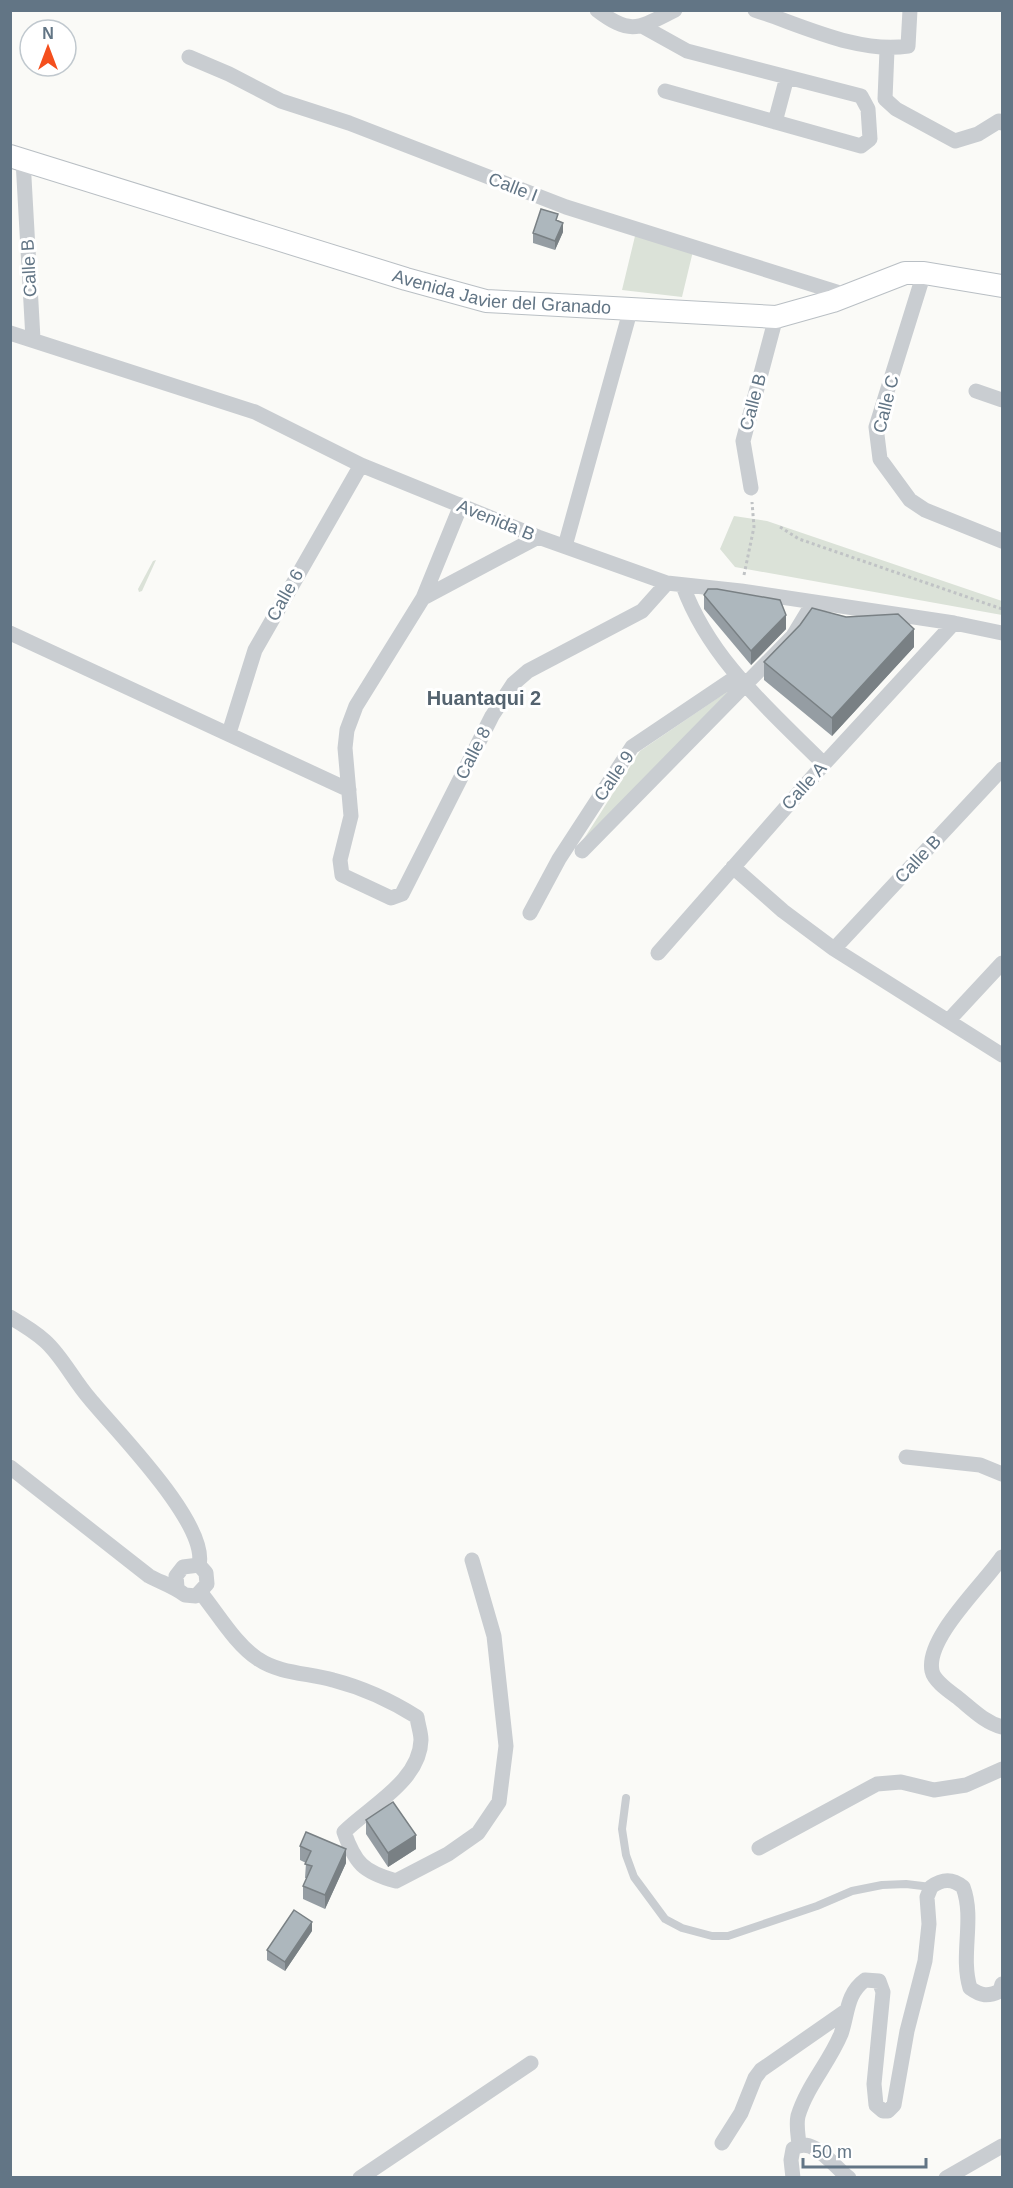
<svg xmlns="http://www.w3.org/2000/svg" width="1013" height="2188" font-family="Arial,sans-serif">
  <rect width="100%" height="100%" fill="#fafaf7"/>
  <path fill="#dbe2d8" d="M636,232L694,247L682,297L622,290Z
    M734,516L767,521L1002,601V615L735,567L720,549Z
    M156,560L142,591L139,592L138,589L153,561Z
    M731,689L580,845L640,751Z"/>
  <g fill="none" stroke-linecap="round" stroke-linejoin="round">
    <g stroke="#b9bfc4" stroke-width="24">
      <g id="secondary">
        <path id="s1" d="M10,156L406,279L486,301L776,317L833,301L905,273H924L1002,286"/>
      </g>
    </g>
    <path stroke="#c0c3c5" stroke-width="3" stroke-dasharray="3 3" stroke-linecap="butt" d="M780,527L799,539L1002,609
      M744,575L754,527L752,502"/>
    <path stroke="#c9cdd1" stroke-width="8" d="M626,1798L622,1829L626,1855L634,1877L665,1919L682,1928L712,1936H728L817,1906L852,1891L882,1885L906,1884L931,1887"/>
    <path stroke="#c9cdd1" stroke-width="15" d="M597,10C631,36 639,28 675,10
      M755,10C801,25 859,54 908,46L910,10
      M642,26L687,51L861,96L868,109L870,139L861,146L665,91
      M887,50L885,99L896,109L955,141L978,134L999,121L1002,123
      M189,57L229,74L281,101L349,123L566,207L846,295
      M775,122L787,77
      M23,160L33,339
      M924,273L876,427L880,459L910,500L925,510L1002,541
      M10,333L255,412L361,465L538,537L667,583L741,591L954,623L1002,633
      M976,391L1002,400
      M751,488L743,441L776,317
      M461,505L423,598L356,706L347,730L345,748L351,816L340,860L342,875L391,898L402,894L492,716L513,684L528,671L642,611L667,583
      M565,546L631,308
      M683,586C710,660 770,710 824,764
      M423,598L538,537
      M10,633L349,790
      M229,733L255,650L361,465
      M582,851L793,636L813,603
      M733,867L783,911L834,949L1002,1055
      M530,913L559,859L632,747L736,677
      M834,949L1002,769
      M658,953L824,764L954,623
      M948,1021L1002,963
      M10,1317C22,1324 34,1331 45,1341C62,1356 74,1381 90,1399C116,1431 209,1524 199,1565
      M906,1457L980,1465L1002,1474
      M10,1467L149,1576C162,1583 173,1586 185,1595L196,1596L207,1584L206,1573L199,1565L183,1567L176,1576L177,1587
      M1002,1557C984,1584 925,1638 932,1671C934,1681 949,1691 957,1697C972,1709 984,1722 1002,1727
      M201,1593C218,1614 236,1645 258,1659C280,1674 309,1673 333,1680C364,1688 390,1700 417,1717C418,1725 421,1733 421,1740C420,1781 370,1806 344,1832C355,1863 363,1872 396,1881L448,1854L478,1833L499,1802L506,1746L494,1636L472,1560
      M759,1848L877,1784L901,1782L934,1790L966,1785L1002,1769
      M722,2143L741,2113L755,2078L761,2070L846,2011
      M799,2144C798,2135 796,2125 798,2116C807,2086 829,2063 841,2034C848,2014 846,1994 865,1980L879,1981L883,1992L874,2084L876,2105L883,2111H888L894,2105L907,2031L925,1961L929,1924L927,1897L931,1887C942,1879 952,1878 963,1887C975,1919 960,1955 970,1988C981,1996 988,1997 1000,1991L1002,1984
      M360,2178L531,2063
      M793,2178L791,2160L793,2149C812,2134 833,2166 849,2178
      M946,2178L1002,2146"/>
    <use href="#secondary" stroke="#fff" stroke-width="22"/>
  </g>
  <path fill="#959da3" d="M558,221L563,232L555,250L533,243V233Z
    M704,595L786,629L751,665L704,609Z
    M914,647L832,736L764,680V662Z
    M366,1820L416,1849L388,1867L366,1834Z
    M300,1846L346,1863L325,1909L303,1899V1886L307,1878H305L306,1863L300,1860Z
    M312,1931L285,1971L267,1960V1950Z"/>
  <path fill="#798084" d="M563,223V232L555,250V241Z
    M786,615V629L751,665V651Z
    M914,629V647L832,736V718Z
    M416,1835V1849L388,1867V1853Z
    M346,1849V1863L325,1909V1895Z
    M312,1922V1931L285,1971V1962Z"/>
  <path fill="#adb7bd" stroke="#798084" stroke-width="1.5" d="M541,209L558,214L556,220L563,223L555,241L533,233Z
    M708,589H717L780,600L786,615L751,651L704,595Z
    M812,608L846,617L898,614L914,629L832,718L764,662L800,625Z
    M393,1802L416,1835L388,1853L366,1820Z
    M306,1832L346,1849L325,1895L303,1886L312,1866L305,1864L311,1851L300,1846Z
    M294,1910L312,1922L285,1962L267,1950Z"/>
  <g text-anchor="middle" stroke-width="6" stroke-linejoin="round" paint-order="stroke">
    <g font-size="18" fill="#627585" stroke="#fff">
      <text transform="translate(513 187) rotate(21)" y="6">Calle I</text>
      <text transform="translate(29 268) rotate(-93)" y="6">Calle B</text>
      <text dy="6" stroke="none"><textPath href="#s1" startOffset="512">Avenida Javier del Granado</textPath></text>
      <text transform="translate(753 402) rotate(-75)" y="6">Calle B</text>
      <text transform="translate(886 404) rotate(-76)" y="6">Calle C</text>
      <text transform="translate(496 520) rotate(22)" y="6">Avenida B</text>
      <text transform="translate(285 595) rotate(-61)" y="6">Calle 6</text>
      <text transform="translate(473 753) rotate(-63)" y="6">Calle 8</text>
      <text transform="translate(614 776) rotate(-56)" y="6">Calle 9</text>
      <text transform="translate(804 786) rotate(-48)" y="6">Calle A</text>
      <text transform="translate(918 859) rotate(-47)" y="6">Calle B</text>
    </g>
    <g font-size="20" font-weight="bold" fill="#54636f" stroke="#fff">
      <text x="484" y="705">Huantaqui 2</text>
    </g>
  </g>
  <rect width="1013" height="2188" fill="none" stroke="#627585" stroke-width="24"/>
  <g transform="translate(48 48)"><circle r="28" fill="#ffffff" stroke="#c0c8ce" stroke-width="1.5"/>
  <path d="M0-4.5L10 22L0 15L-10 22Z" fill="#f44f1d"/>
  <text y="-9" font-size="16" font-weight="bold" text-anchor="middle" fill="#627585">N</text>
  </g>
  <path d="M803 2158v9h123v-9" fill="none" stroke="#627585" stroke-width="3"/>
  <text x="812" y="2158" font-size="18" fill="#627585" stroke="#ffffff" stroke-width="4.5" paint-order="stroke">50 m</text>
</svg>
